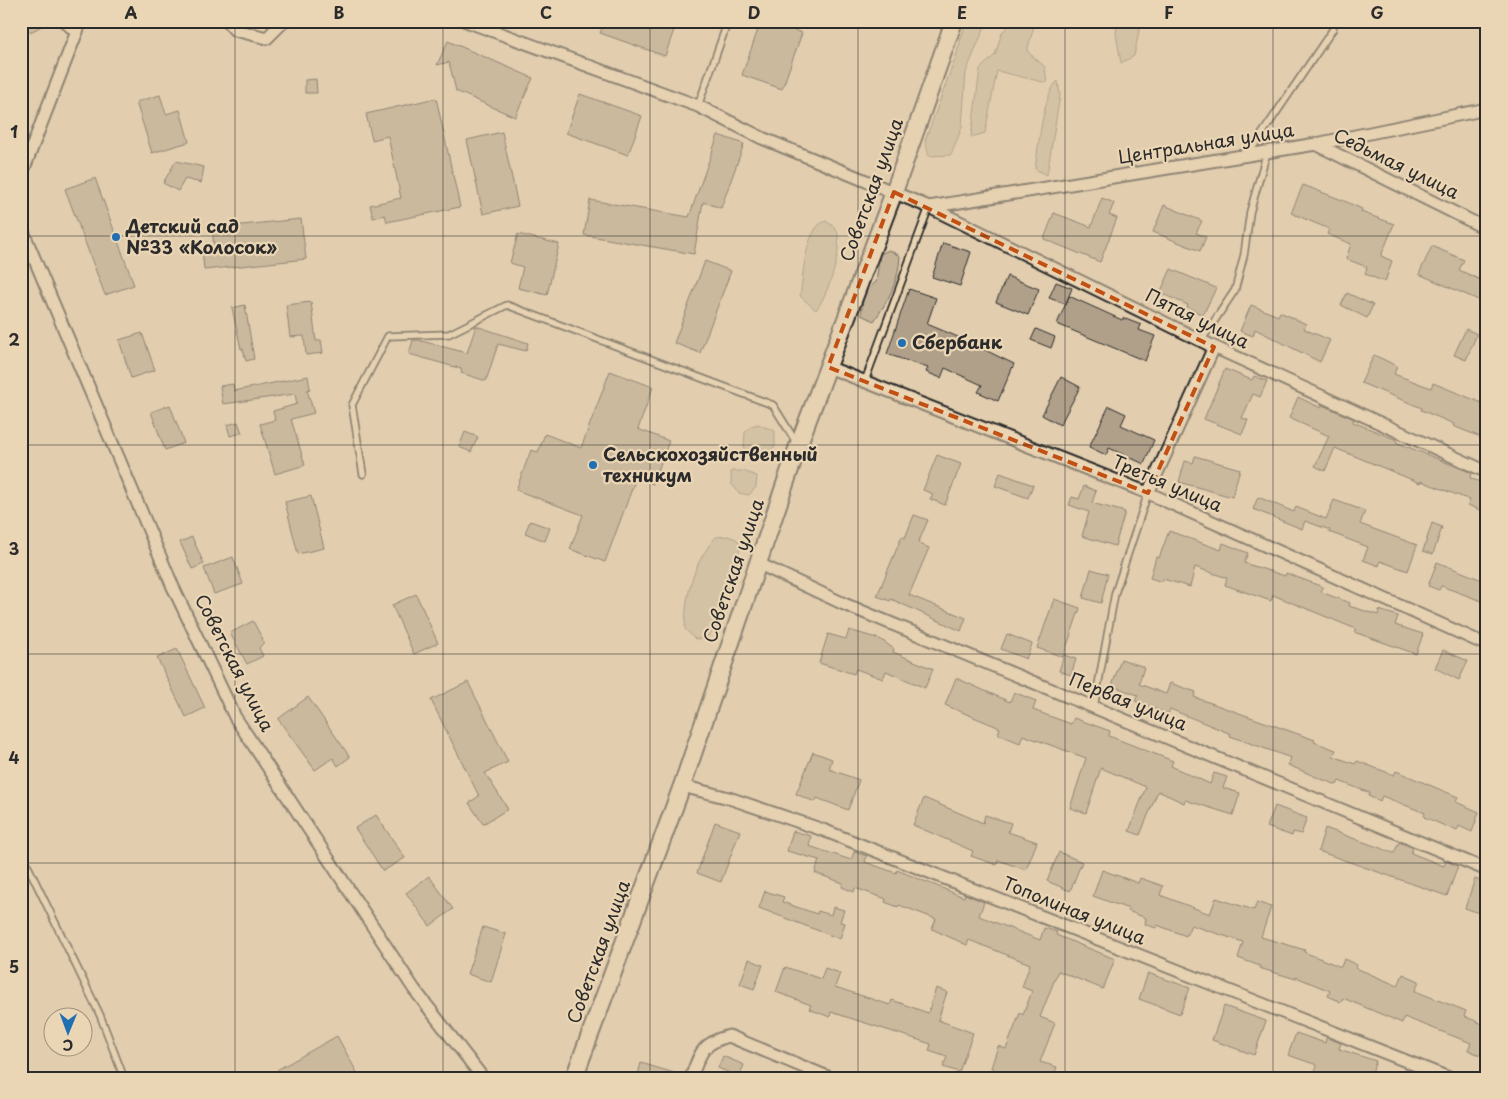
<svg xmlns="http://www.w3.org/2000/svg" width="1508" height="1099" font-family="'Playpen Sans',sans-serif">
  <rect width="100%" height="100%" fill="#e2ceaf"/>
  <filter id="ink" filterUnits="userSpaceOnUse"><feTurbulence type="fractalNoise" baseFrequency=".02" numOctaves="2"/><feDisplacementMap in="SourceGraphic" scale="10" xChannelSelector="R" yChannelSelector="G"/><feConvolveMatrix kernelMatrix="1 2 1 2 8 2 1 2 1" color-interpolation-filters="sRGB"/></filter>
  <g filter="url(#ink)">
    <path fill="#c4b399" stroke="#786f62" d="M966,21H987L966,72L962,127L951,155L929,156L925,141L956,56Z
      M1118,21H1141L1134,56L1121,63L1116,33Z
      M1012,23H1035L1027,51L1045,67L1047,83L997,71L985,133L971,137L980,69L995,55L1002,32Z
      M1058,81L1060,95L1047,175L1035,169C1038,150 1043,92 1058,81Z
      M826,221C831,225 837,228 838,235C841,256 828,294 816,310L800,296C803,278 805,226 826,221Z
      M889,250L900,256C899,281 888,301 874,321L861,315L864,292L876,282L880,254Z
      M758,424L775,431V446L763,458L753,451L744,450L745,432L751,426Z
      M731,471H743L757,476L756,487L749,495L739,493L731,483Z
      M728,536L736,539L741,546L724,598L719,623L706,639H695L685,629C685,595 693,563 716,537Z"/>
    <path fill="#b0a08a" stroke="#2b2b2b" d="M21,21H51L21,37Z
      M605,21H658L675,27L665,56L600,33Z
      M761,21H769L802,33L782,89L742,75Z
      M448,41L533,78L515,117L456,91L449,62L437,65Z
      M316,79L317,93H305V80Z
      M580,94L642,116L628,155L566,133Z
      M160,95L166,114L180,110L189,142L152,153L136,102Z
      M436,98L460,207L387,222L385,215L373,218L370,205L401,198L388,136L372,140L366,114Z
      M502,132L518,206L483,214L467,140Z
      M718,135L744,144L721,208L703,202L694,254L584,235L590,200L689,217Z
      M176,161L204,167L201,183L185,179L178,191L163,183Z
      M95,178L134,285L105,295L65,189Z
      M1303,185L1342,200L1362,209L1361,212L1394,224L1381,256L1392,261L1385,282L1365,274L1367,267L1346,259L1351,244L1327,234L1329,229L1291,213Z
      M1102,198L1114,203L1109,215L1117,218L1100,262L1044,239L1054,213L1091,227Z
      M1164,205L1202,221L1196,233L1206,237L1200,251L1153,232Z
      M301,219L306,259L204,270L202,249L214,248L212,228Z
      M518,234L559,244L547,295L518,288L523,267L510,263Z
      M943,243L971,252L960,286L932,277Z
      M1432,246L1464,260L1459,270L1487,283V295L1483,302L1419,274Z
      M705,261L731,271L700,353L674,343Z
      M1171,269L1216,288L1203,315L1187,307L1188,305L1160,293Z
      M1007,276L1039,289L1028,315L996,302Z
      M1056,282L1072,288L1066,304L1049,298Z
      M909,289L936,298L927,324L958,337L1014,364L998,401L978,392L982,385L945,368L941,378L926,372L928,368L887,354Z
      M1347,293L1373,305L1367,318L1341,305Z
      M1069,296L1122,320L1123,318L1141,325L1139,330L1155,336L1145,361L1057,324Z
      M311,302L316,341L321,340L323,353L306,355L304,336L290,337L286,305Z
      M245,305L254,359L246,361L243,349H241L232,308Z
      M1251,305L1278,316L1280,312L1306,324L1304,329L1330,340L1320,362L1255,329L1253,336L1240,331Z
      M476,326L528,343L526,351L498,344L486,381L461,373L462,369L409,354L413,340H418L467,353Z
      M1036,329L1055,337L1051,348L1031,340Z
      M1466,329L1477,334L1466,360L1454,355Z
      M142,333L155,370L131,378L119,340Z
      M1374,355L1397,366L1394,374L1431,388L1433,383L1487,405V428L1483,438L1453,426L1454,424L1421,410L1422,408L1361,383Z
      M1225,369L1252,380L1254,376L1267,381L1260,397L1253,394L1242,418L1248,420L1242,434L1204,419Z
      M610,371L653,387L638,429L669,441L653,484L636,478L605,562L570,549L583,515L516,490L531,450L538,452L545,434L581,448Z
      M308,376L310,389L307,390L314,413L291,419L305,465L275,474L260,424L275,420L273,411L297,404L295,394L223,404L220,386L233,384L234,391Z
      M1061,377L1080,387L1060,425L1042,415Z
      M1298,397L1321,408L1322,405L1354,419L1353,422L1397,440L1396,442L1472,473L1470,478L1487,485V513L1468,505L1470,500L1421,481L1420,483L1335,448L1325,471L1315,466L1329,436L1289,418Z
      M170,405L184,443L165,450L151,412Z
      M1109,406L1126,414L1121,425L1154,440L1144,464L1109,448L1106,455L1089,447Z
      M238,422L242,433L230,436L227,425Z
      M465,432L478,437L471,452L459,447Z
      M937,455L961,464L945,505L930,499L933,494L923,490Z
      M1195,456L1240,469L1232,497L1179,482L1185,461L1193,463Z
      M1000,473L1033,485L1028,498L995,486Z
      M1084,486L1096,491L1092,503L1125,512L1115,546L1082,536L1089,512L1069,505L1072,497L1079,499Z
      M311,496L324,548L298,554L285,502Z
      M1258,497L1294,512L1296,507L1326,519L1334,500L1365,511L1360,524L1417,545L1408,571L1380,561L1379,566L1363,560L1368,547L1329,532L1330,530L1305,521L1302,529L1253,509Z
      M914,515L928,520L918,543L929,548L909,595L966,618L961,631L891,599L890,601L877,596L902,536L905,538Z
      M530,521L550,528L545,541L525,533Z
      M1432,523L1442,527L1433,554L1423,551Z
      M1169,531L1221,550L1223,543L1248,553L1244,563L1285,576L1286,573L1323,587L1321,592L1350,603L1349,606L1378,615L1379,610L1398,616L1395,625L1423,634L1416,654L1354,632L1356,629L1273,595L1271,601L1225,585L1227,578L1195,567L1190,587L1163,579L1162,582L1150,578L1156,557L1159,558Z
      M192,537L204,564L192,569L180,542Z
      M233,557L243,584L214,594L204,568Z
      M1437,562L1487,582V603L1441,586L1439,590L1428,586Z
      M1091,569L1108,574L1101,603L1083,598Z
      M416,594L438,643L414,654L392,605Z
      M1054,599L1080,608L1063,657L1037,648Z
      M253,621L264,642L259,648L263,656L247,664L230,633Z
      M849,630L880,639L894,649L893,652L933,669L925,688L886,671L883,679L856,669L854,674L819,663L828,634L846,639Z
      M1007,634L1032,644L1026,659L1001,649Z
      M177,649L205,708L186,717L157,658Z
      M1443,650L1468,661L1459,680L1435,668Z
      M1064,655L1076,659L1071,675L1059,671Z
      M1121,659L1144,667L1139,684L1166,694L1170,683L1196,692L1194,697L1315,740L1314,742L1336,750L1333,756L1355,764L1357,761L1394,775L1396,771L1458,797L1456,802L1479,812L1472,832L1459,826L1457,831L1424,817L1425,813L1382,796L1380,801L1368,796L1370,793L1339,781L1337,785L1321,779L1288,765L1291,758L1230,736L1231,734L1170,709L1168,714L1135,701L1138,695L1112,686Z
      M956,678L1010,702L1014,692L1036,701L1033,710L1071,724L1074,718L1110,731L1109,736L1173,761L1171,766L1210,784L1214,773L1227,777L1223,788L1240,793L1233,815L1185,800L1184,803L1158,791L1140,835L1129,831L1146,787L1101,768L1086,813L1070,808L1086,758L1023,735L1020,743L998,734L1000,728L945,705Z
      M468,682L508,762L485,773L508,809L483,824L469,803L479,796L431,700Z
      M308,697L350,757L338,766L333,758L315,770L278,719Z
      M813,752L832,759L829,769L859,780L848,810L817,798L815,802L796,794Z
      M924,798L983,823L985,815L1011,823L1008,832L1037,842L1026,870L998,860L997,865L971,856L973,851L913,825Z
      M1275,806L1307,818L1301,834L1293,832L1292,836L1267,827Z
      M376,815L405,858L383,871L355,828Z
      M715,822L740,831L721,882L697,873Z
      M1325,828L1394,853L1399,842L1413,848L1411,853L1444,866L1446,861L1458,866L1447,896L1318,851Z
      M793,831L811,836L809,846L851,860L854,852L867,856L865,862L896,873L897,870L964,897L965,894L984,902L979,916L1040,940L1044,928L1057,932L1056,935L1115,959L1103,989L1058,971L1040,1017L1055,1023L1040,1062L1057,1067L1053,1078H999L1001,1072L991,1068L998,1046L1006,1049L1020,1013L1023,1015L1032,991L1022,987L1030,964L969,940L967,945L932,929L936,919L899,905L898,907L885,902L886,899L855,888L854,892L842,887L843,883L815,873L819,860L787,851Z
      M1059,852L1082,862L1070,891L1047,881Z
      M1102,870L1138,883L1140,878L1163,886L1160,895L1210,914L1216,898L1254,910L1257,902L1271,907L1261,937L1305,950L1304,952L1341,967L1344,959L1357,965L1356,968L1398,986L1403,974L1419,981L1415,991L1466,1011L1464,1016L1487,1026V1058L1468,1050L1471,1043L1404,1017L1402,1023L1343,998L1341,1002L1328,996L1330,991L1296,977V979L1259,968L1260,966L1238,958L1243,942L1191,925L1186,936L1157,925L1156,928L1145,924L1146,918L1128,911L1129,909L1093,896Z
      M429,876L453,909L430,926L406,893Z
      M1475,879L1487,883V916L1465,908Z
      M765,891L784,897L782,902L817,914L818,911L831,915L833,907L844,910L840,922L845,923L840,939L759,908Z
      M483,927L506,934L491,982L467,974Z
      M749,959L763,965L754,989L740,984Z
      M785,967L821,979L825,968L840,973L835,987L890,1005L892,1000L928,1013L936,988L947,992L938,1020L973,1033L959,1072L943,1067L947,1057L929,1051L931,1044L831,1012L830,1017L809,1009L811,1005L776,992Z
      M1148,973L1190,988L1180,1014L1139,999Z
      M1224,1006L1266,1021L1254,1055L1212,1040Z
      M1296,1033L1325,1043L1326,1038L1333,1040L1341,1043L1339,1049L1376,1061L1370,1078H1344L1331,1074L1329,1078H1313L1317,1065L1288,1055Z
      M337,1036L360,1078H281L277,1070Z
      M723,1056L744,1065L739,1077L718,1068Z
      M641,1063L681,1075V1078H637Z"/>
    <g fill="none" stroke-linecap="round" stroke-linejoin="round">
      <g stroke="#2b2b2b" stroke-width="9">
        <path id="lane" d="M698,106L728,21
          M1249,153L1333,29V21
          M1201,341L1235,290L1244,255L1250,212L1267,152
          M865,381L929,207
          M363,474L352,405L388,336L449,334L507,305L773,405L796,442
          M1094,707L1115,593L1148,493
          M21,852L100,1015L124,1078"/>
      </g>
      <g stroke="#2b2b2b" stroke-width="15">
        <path id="street" d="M64,21L77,32
          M227,21L235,30L267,38L284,21
          M466,21L698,106L762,138L929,207L1214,347L1487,472
          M1316,144L1487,229
          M21,176L81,21
          M929,207L1316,144L1487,109
          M21,227L173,587L235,717L414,989L483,1078
          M828,367L1148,493L1487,645
          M1148,493L1214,347
          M757,563L844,604L1487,870
          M682,786L729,798L823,830L1449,1078
          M691,1078C700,1053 702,1043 729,1036L830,1078"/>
      </g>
      <g stroke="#2b2b2b" stroke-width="20">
        <path id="secondary" d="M574,1078L682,786L798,446L894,192L954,21"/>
      </g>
      <use href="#lane" stroke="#ead5b4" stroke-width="5.5"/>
      <use href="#street" stroke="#ead5b4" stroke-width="11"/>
      <use href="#secondary" stroke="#ead5b4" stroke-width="16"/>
    </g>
  </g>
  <path d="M0 0H1508V1099H0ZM894,192L1214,347L1148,493L828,367Z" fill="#e2ceaf" fill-opacity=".55" fill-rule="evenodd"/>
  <path fill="none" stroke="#c25012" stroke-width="4" stroke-dasharray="10 6" stroke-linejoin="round" d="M894,192L1214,347L1148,493L828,367Z"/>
  <path fill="none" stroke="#2b2b2b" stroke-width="1" stroke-opacity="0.55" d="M235,21V1078M443,21V1078M650,21V1078M858,21V1078M1065,21V1078M1273,21V1078M21,236H1487M21,445H1487M21,654H1487M21,863H1487"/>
  <g fill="#1f6fb2" stroke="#ead5b4" stroke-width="2">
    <circle cx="116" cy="237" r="5"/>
    <circle cx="902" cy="343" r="5"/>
    <circle cx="593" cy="465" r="5"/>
  </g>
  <g text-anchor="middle" stroke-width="4.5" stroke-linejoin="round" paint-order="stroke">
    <g font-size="18" fill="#2b2b2b" stroke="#ead5b4">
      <text transform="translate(1206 144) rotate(-9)" y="6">Центральная улица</text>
      <text transform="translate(1396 164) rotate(26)" y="6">Седьмая улица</text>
      <text transform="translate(872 190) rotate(-70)" y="6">Советская улица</text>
      <text transform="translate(1197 319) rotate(26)" y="6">Пятая улица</text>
      <text transform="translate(1167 484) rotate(23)" y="6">Третья улица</text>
      <text transform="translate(734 571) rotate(-71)" y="6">Советская улица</text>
      <text transform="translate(234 663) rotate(63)" y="6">Советская улица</text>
      <text transform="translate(1128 702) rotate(22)" y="6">Первая улица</text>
      <text transform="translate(1074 911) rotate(22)" y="6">Тополиная улица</text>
      <text transform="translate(599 952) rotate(-70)" y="6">Советская улица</text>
    </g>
    <g font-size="18" font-weight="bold" fill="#2b2b2b" stroke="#ead5b4" text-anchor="start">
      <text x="126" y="233">Детский сад<tspan x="126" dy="21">№33 «Колосок»</tspan></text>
      <text x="912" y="349">Сбербанк</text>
      <text x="603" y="461">Сельскохозяйственный<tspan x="603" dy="21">техникум</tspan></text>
    </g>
  </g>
  <rect width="1508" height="1099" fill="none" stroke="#ead5b4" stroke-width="55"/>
  <g transform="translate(68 1032) rotate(181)"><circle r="24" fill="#ead5b4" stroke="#9e917d"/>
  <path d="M0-4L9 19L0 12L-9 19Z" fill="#1f6fb2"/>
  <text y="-8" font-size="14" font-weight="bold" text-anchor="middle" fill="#2b2b2b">С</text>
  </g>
  <rect x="28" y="28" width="1452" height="1044" fill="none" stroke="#2b2b2b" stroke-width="2"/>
  <g font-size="16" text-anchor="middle" font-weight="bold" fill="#2b2b2b">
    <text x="131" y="19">A</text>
    <text x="339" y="19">B</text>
    <text x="546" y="19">C</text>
    <text x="754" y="19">D</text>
    <text x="962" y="19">E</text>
    <text x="1169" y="19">F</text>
    <text x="1377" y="19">G</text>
    <text x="14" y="138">1</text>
    <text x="14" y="346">2</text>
    <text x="14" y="555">3</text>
    <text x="14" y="764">4</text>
    <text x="14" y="973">5</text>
  </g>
</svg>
